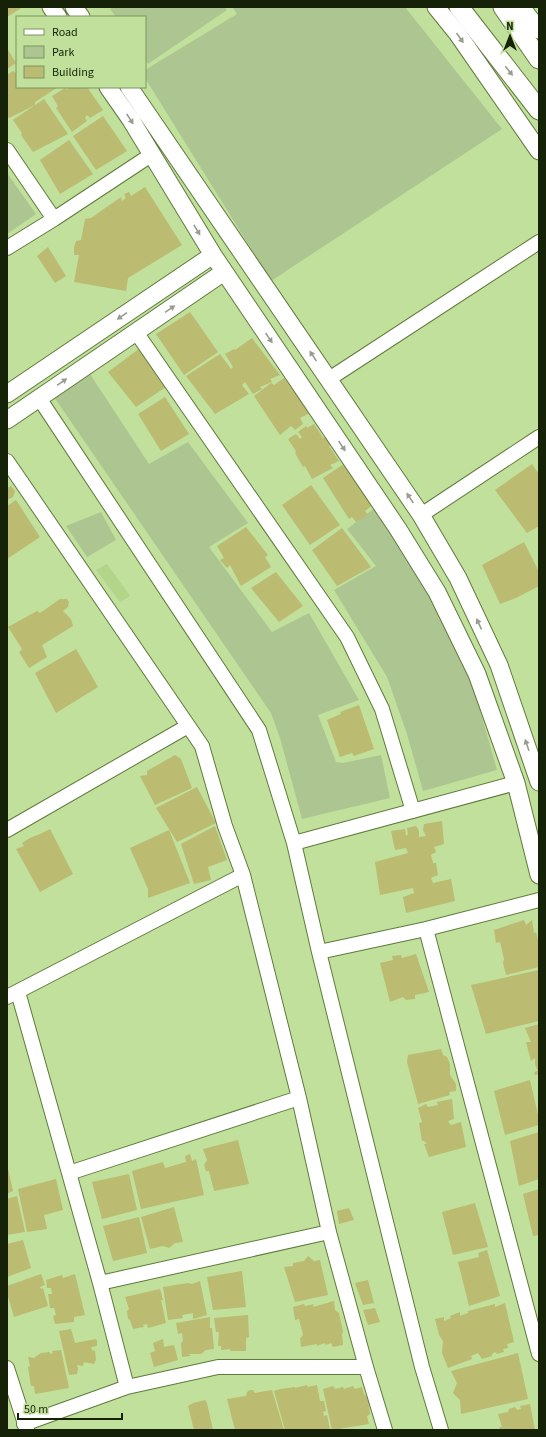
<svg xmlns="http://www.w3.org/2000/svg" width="546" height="1437" font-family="'Source Sans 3',sans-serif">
  <rect width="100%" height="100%" fill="#c0e09b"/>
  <path fill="#b2d58a" d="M107,564L130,596L120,602L96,570Z"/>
  <path fill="#adc691" d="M114,7H224L227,10L148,64L145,60V17H116L110,9Z
    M232,7H405L502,129L271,281L145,78V70L237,14Z
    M7,173L36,214L7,234Z
    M88,371L149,464L188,442L248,523L209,547L272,632L309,613L359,700L318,715L336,762L343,763L381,755L390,798L302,819L280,738L271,713L54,397Z
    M376,507L447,625L476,696L497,770L423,791L407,734L387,677L334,590L376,566L347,529Z
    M101,512L116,540L87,557L66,526Z"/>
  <path fill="#bbbb71" d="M7,7H23L7,17Z
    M7,48L16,63L7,69Z
    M13,71L17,74V87H58L35,102V105L9,118L7,115V75Z
    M69,87H87L103,110L90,118L87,115L85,118L87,121L72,132L56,108L58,106L52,96L65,88L67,90Z
    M44,99L68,134L33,152L21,135L22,133L13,120Z
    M103,116L127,151L96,170L73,136Z
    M69,140L93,174L60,194L40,160Z
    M145,187L182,245L128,278L126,291L74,282L79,255H74V247L76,241L81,240L85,219L91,218L121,197L122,201L126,198L124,194L129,192L131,196Z
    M48,247L66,276L55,283L37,256Z
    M190,312L218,352L184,375L156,334Z
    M252,338L280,375L270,379L272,382L260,387L262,389L253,394L245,382L242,385L249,394L215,414L186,376L220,354L231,369L233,367L225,354L234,349L235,350Z
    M140,348L166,387L136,407L108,372Z
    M284,378L310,413L300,418L303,424L295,430L291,426L280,435L254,396L271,383L274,385Z
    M165,397L189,434L161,451L138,414Z
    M314,424L323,438L326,437L330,445L329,446L339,461L330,465L333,468L312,479L305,466L303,467L295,453L296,451L288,439L296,434L300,439L302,437L298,432L306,426L307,428Z
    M351,459L378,501L365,511L368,515L356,522L352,517L349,519L323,478Z
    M532,464L539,474V526L527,533L495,490Z
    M311,485L340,525L310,545L282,505Z
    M11,486L15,491L13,497L7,500V488Z
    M16,500L40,537L7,559V506Z
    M246,527L268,555L265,557L271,567L241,586L230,565L227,568L220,560L224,558L217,546Z
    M342,528L371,567L337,586L312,550Z
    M524,542L539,572V586L516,598L500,604L482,565Z
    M276,572L303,606L279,622L251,588Z
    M60,599H67L69,602L68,607L63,611L71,619L73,626L42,645L47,657L29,668L19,652L22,649L8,627L37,611L40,613Z
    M76,649L98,687L56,713L35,673Z
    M359,705L374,749L354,756L352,753L340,757L327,720L341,714L340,712Z
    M175,755L181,759L192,788L155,805L140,776L147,775V771Z
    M197,787L216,823L177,842L156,808Z
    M442,821L444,844L434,847L436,852L431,855L433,863H436L438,875L431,878L433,883L451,879L455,901L406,913L403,897L414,893L413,888L380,895L375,862L408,853L406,848L395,850L391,831L405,829L406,836L408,834L407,828L416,826L419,831V837L426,836L423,830L424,824Z
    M215,826L227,860L208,867L211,880L194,884L181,844Z
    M50,829L73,874L40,892L16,849L24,846L22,843L30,838L40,834Z
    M169,830L190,883L148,898V889L130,848Z
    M524,920L526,925L532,920L534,933L536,932L539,943V953L538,954L539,967L506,975L503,963L504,959L500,942L496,943L494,930Z
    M416,954L429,992L415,995V999L406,1000L403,997L390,1002L380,963L393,960L392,956L401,955L402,958Z
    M539,970V1021L486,1034L471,985Z
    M539,1024V1074L535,1075L534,1072L538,1071L535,1065V1058L531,1061L526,1042H531L525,1028Z
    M441,1049L443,1055L447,1057L450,1064V1075L456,1084V1091L449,1092L450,1095L418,1104L407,1062L408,1055Z
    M530,1080L539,1119V1125L505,1135L494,1091Z
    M452,1099L454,1119L448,1121L451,1125L461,1122L466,1147L429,1157L424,1144H427L424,1141H422L419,1123L422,1122L418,1108L426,1104L428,1107L438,1105L437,1102Z
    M539,1132V1179L519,1186L510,1141Z
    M238,1140L249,1184L214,1191L209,1171H206L204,1165L207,1160L203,1149Z
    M190,1154L192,1161L196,1159L204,1195L141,1209L132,1171L163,1162L165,1168L186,1162L185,1156Z
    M7,1164L13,1191L7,1194Z
    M129,1174L137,1210L102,1219L92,1182Z
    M56,1179L63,1210L44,1215L47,1229L27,1232L18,1189Z
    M539,1189V1235L533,1236L523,1194Z
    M17,1196L25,1232L7,1235V1199Z
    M475,1203L488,1247L453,1255L442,1212Z
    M174,1207L183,1242L175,1243L169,1248L163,1246L150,1249L141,1217Z
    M349,1208L354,1220L339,1224L337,1211Z
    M139,1217L147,1253L113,1261L103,1226Z
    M23,1240L31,1268L7,1277V1244Z
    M487,1250L500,1296L469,1306L458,1262L479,1257L478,1253Z
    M308,1256L314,1261L320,1260L328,1295L295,1302L284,1267L293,1266V1263L304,1261Z
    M242,1271L246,1307L213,1310L207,1277Z
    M41,1274L45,1285L40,1287L41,1289L43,1288L48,1306L14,1317L7,1293V1286Z
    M75,1274L85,1315L74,1317V1322L55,1324L53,1316L56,1315L54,1308H50L48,1294H52L51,1288H47L46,1280L62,1275L63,1278Z
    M368,1280L374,1303L363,1305L355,1283Z
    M200,1281L207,1315L193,1319V1313L182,1315L183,1318L168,1320L163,1287L188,1283L192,1284Z
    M160,1289L163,1300H161L166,1323L148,1328L147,1324L143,1325L144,1327L133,1329L130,1320L128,1319L127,1311L129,1309L125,1297Z
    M334,1301L335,1310L339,1313L343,1332L342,1334L343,1345L333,1347L331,1343L326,1345L325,1343L317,1346V1344L301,1347L300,1338L303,1335L299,1319L295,1320L293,1307L304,1304L305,1306L314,1304L313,1307Z
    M505,1303L514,1342L507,1344L508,1348L503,1349L504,1352L497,1354L495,1352L492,1354V1356L482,1359L478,1353L471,1356L472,1359L448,1368L442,1353L443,1341L439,1335L435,1319L444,1317V1321L451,1318L450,1316L460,1312V1316L468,1313V1311L495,1304V1307Z
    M375,1308L380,1322L368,1325L363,1310Z
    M248,1315L249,1337L246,1338V1351H230V1349L221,1350V1346H218L219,1332H216L214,1318Z
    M210,1317V1328H212L214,1349L206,1350L201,1354H189L191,1356L182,1357L181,1343L183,1341L182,1333L178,1334L176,1323Z
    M71,1329L75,1343L96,1339L97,1341V1346L91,1347L92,1350L95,1351L96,1360L94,1364L84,1362L83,1366L77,1365L78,1369L77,1374L69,1375L59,1331Z
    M163,1339L164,1347L174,1345L178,1360L154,1367L150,1353L155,1351L153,1343Z
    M61,1350L69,1388L35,1394L34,1386H31L28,1367L30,1366L28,1357L34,1358L41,1353L50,1352V1354L53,1353L52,1351Z
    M518,1353L528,1399L461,1414L460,1400L453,1393L457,1383L451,1371Z
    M307,1385L308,1387L317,1385L320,1401H324L326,1411L323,1412L324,1416L327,1415L330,1430H285L274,1391L280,1389L295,1387V1388Z
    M333,1386L335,1389L343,1387L344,1389L353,1386L355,1389L362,1387L364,1394L368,1398L370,1414L367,1416L369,1424L332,1430L323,1389Z
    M250,1390H253L255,1393L272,1390L284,1430H235L227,1399L246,1396L247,1392Z
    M205,1400L207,1403L213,1430H194L188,1406L193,1403Z
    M530,1404L535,1430H500L499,1427H502L498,1414L508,1412L509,1409L515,1407L517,1410L521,1409L520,1406Z"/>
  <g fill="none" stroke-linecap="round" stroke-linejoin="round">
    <g stroke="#5f7b3b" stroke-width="16">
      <path id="minor" d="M7,150L54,219
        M7,248L54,219L151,155
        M136,332L347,637L382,709L413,811
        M329,379L539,242
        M39,398L259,730L294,843L319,952L422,1367L441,1430
        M7,461L202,746L225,826L243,875L299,1098L329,1232L366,1367L385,1430
        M421,515L539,437
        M7,830L188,726
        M294,843L516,783
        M426,929L539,1354
        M319,952L426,929L539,900
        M18,992L100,1283L127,1387
        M7,997L243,875
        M69,1173L299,1098
        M100,1283L329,1232
        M7,1368L27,1430
        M24,1424L127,1387L218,1367H366"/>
    </g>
    <g stroke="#5f7b3b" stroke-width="19">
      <path id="tertiary" d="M51,7L58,17
        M74,7L81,17
        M436,7L457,33L539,151
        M521,7L539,30
        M108,87L131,120L213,255L398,529L437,592L477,674L516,783L539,875
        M129,87L421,515L458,578L499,665L539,782
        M7,394L213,255
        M7,420L224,272"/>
    </g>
    <g stroke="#5f7b3b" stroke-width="21">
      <path id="secondary" d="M459,7L539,110
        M503,7L539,59"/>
    </g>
    <use href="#minor" stroke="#fff" stroke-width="14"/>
    <use href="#tertiary" stroke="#fff" stroke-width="17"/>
    <use href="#secondary" stroke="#fff" stroke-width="19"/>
  </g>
  <defs><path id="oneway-solid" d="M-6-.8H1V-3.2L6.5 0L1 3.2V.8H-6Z"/></defs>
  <g fill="#969c8f">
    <use href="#oneway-solid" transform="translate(460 38) rotate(55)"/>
    <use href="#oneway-solid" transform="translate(509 71) rotate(52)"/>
    <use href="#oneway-solid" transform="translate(130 119) rotate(57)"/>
    <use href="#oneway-solid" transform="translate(197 230) rotate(59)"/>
    <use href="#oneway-solid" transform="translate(170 309) rotate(-34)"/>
    <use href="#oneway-solid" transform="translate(122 316) rotate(146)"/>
    <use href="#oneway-solid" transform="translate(269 338) rotate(56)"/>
    <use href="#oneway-solid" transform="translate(313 356) rotate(-124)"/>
    <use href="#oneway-solid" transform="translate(62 382) rotate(-34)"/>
    <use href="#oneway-solid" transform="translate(342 446) rotate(56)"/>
    <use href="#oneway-solid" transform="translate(410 498) rotate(-124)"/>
    <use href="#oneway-solid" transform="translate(479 624) rotate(-115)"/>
    <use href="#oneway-solid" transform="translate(527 745) rotate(-109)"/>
  </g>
  <rect width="546" height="1437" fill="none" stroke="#162207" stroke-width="16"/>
  <rect x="16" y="16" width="130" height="72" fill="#c0e09b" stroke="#7c9460"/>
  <rect x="24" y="29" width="20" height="6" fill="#ffffff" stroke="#7c9460"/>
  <text x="52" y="36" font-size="12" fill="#162207">Road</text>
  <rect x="24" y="46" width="20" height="12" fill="#adc691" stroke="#7c9460"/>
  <text x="52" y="56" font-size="12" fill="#162207">Park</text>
  <rect x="24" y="66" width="20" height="12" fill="#bbbb71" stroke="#7c9460"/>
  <text x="52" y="76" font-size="12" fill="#162207">Building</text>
  <g transform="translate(510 36)" stroke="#c0e09b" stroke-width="3" paint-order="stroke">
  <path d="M0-3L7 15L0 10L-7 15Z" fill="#162207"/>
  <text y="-6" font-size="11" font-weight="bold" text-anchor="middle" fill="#162207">N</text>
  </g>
  <path d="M18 1413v6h104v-6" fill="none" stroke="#162207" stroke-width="2"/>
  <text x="24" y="1413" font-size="12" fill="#162207" stroke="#c0e09b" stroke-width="3" paint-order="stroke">50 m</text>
</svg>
